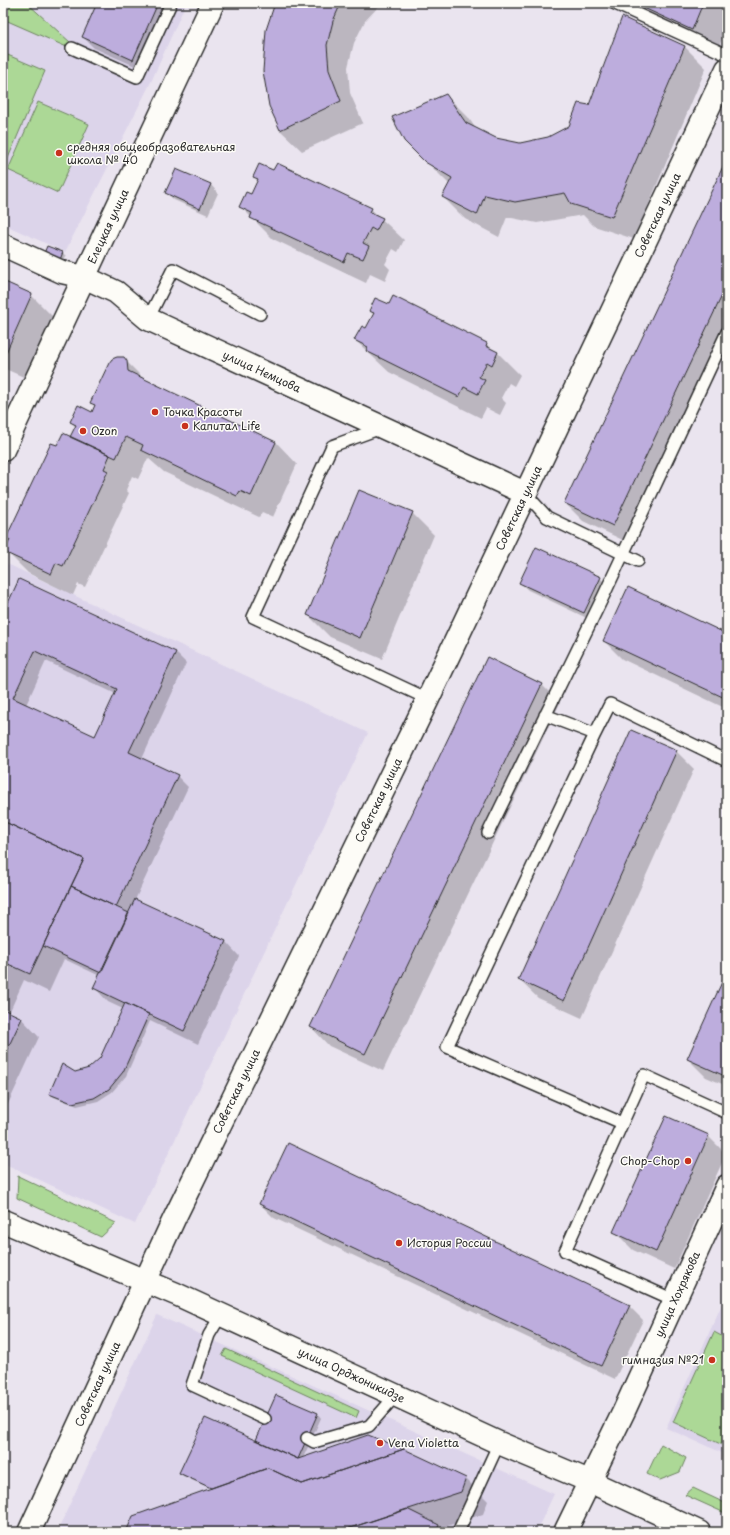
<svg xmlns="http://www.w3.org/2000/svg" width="730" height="1535" font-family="'Playpen Sans',sans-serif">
  <rect width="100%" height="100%" fill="#eae4ef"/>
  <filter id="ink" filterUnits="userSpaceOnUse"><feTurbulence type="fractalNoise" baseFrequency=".025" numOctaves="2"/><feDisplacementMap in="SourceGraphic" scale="8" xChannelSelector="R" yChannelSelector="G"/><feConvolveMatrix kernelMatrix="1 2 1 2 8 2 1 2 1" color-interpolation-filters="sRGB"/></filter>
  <g filter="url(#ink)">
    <path fill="#dcd4ea" d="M3,3H186L151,82L65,252L3,224Z
      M3,562L368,733L135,1224L3,1163Z
      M727,1293V1455L666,1428Z
      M157,1315L554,1494L536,1532H57Z"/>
    <path fill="#acd896" stroke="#6c8260" d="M5,3H27L71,43L69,48L3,19V8Z
      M3,53L45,71L3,170Z
      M38,102L89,124L58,193L8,170Z
      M18,1176L116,1223L101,1237L17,1198Z
      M714,1332L727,1339V1447L673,1422Z
      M226,1349L359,1411L356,1418L222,1356Z
      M661,1444L686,1458L680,1472L660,1480L647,1474Z
      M693,1488L727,1504V1514L685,1495Z"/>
    <path fill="#0003" fill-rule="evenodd" d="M98,3H173L144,70L94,48L83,37Z
      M276,3H382L365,21L354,43L348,67L350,93L363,123L302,151L280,130Z
      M630,3H727V28L716,53L650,24Z
      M684,46L706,68L634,239L594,226L583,215L537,223L507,217L499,237L465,219L443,197L450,185L405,140L446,95L468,117L476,129L496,139L520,144L548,138L570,127L589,106Z
      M727,160V341L631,544L583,521L565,503Z
      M177,170L211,185L218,193L208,215L174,200L167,193Z
      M254,176L371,209L404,240L398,252L393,249L385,264L390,269L385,281L370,274L366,283L273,239L240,206L251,196L258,181Z
      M63,253L66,256L61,267L47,261Z
      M3,282L31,295L53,317L26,378L3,368Z
      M370,310L486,344L498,353L520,375L514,386L509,383L501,398L506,403L500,415L486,408L481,418L389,372L355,340L367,329L374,315Z
      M123,358L146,381L276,442L297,464L273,517L262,512L259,517L164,472L148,458L138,479L132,476L126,490L129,493L85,587L78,584L73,595L28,573L6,551L10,541L7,538L57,446L71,438L76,427L71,422L92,413L95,406L92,402Z
      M412,513L434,535L382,659L330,637L308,615Z
      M600,578L607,585L591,620L528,590L520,583Z
      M3,616L176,653L186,663L142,759L177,776L188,787L135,900L226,942L239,956L198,1044L150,1021L126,1076L112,1092L98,1101L77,1106L54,1097L50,1094L75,1073L90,1069L101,1059L123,1009L108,1002L95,988L100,976L64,959L49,992L24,980L9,1013L21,1018L39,1037L3,1115ZM46,661L116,694L95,737L26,705Z
      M727,635V709L622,659L604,641Z
      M541,684L560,703L383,1071L329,1046L311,1027Z
      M676,751L694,769L582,1018L538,998L519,980Z
      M727,974V1086L706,1077L688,1059Z
      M708,1136L726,1154L674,1269L633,1250L615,1232Z
      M260,1204L629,1306L643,1320L615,1379L274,1218Z
      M276,1396L318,1414L321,1418L303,1458L466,1479L488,1501L483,1514L441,1528L442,1529L441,1532H127L212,1489L183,1476L180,1472L256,1441Z"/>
    <path fill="#bdaddd" stroke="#2b2b2b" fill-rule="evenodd" d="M97,3H158L133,60L82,37Z
      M275,3H341L333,21L327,45L329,70L341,101L280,130L269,106L263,71L266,30Z
      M633,3H703L692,30Z
      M622,17L685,46L612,217L571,204L565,193L515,202L485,195L477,215L442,197L452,178L425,162L404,141L392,117L446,94L466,123L496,138L520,143L548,137L569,126L578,103L589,105Z
      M727,158V285L613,526L564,503Z
      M277,163L372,208L370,212L383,218L376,231L371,228L363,243L369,246L363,259L348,253L344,262L250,218L252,213L239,207L246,192L251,194L258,179L253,177L259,164L273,170Z
      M176,169L211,184L200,209L165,193Z
      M47,246L63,252L58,265L42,258Z
      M3,281L32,294L4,357H3Z
      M393,296L487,343L486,346L498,352L492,365L487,362L479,377L485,380L478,394L464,387L459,397L366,351L368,347L354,340L362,326L366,328L374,313L369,311L375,298L389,304Z
      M117,357H124L127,361L128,371L276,442L251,496L240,491L237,496L141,450L143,445L126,437L116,458L70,437L76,425L70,422L78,405L92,412L95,405L90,403L109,363L112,359Z
      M63,433L110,455L104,469L108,471L63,566L56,563L51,574L4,552L10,540L6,538L51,443L57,445Z
      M359,490L413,512L360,638L307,615Z
      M536,547L601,577L584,613L519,583Z
      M19,579L176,652L129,752L178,775L116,907L71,886L84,859L3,821V614ZM35,651L117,689L95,736L13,698Z
      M628,587L727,634V699L603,641Z
      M487,657L542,684L365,1054L310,1027Z
      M631,730L677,750L564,1001L518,980Z
      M3,821L84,859L30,974L6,963L3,970Z
      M71,886L129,913L101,973L43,946Z
      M135,899L226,941L184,1031L93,988Z
      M727,971V1077L687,1059Z
      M125,1003L149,1014L123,1072L109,1089L94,1098L72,1103L49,1094L62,1064L75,1072L89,1068L100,1058Z
      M3,1009L22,1018L3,1058Z
      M666,1116L709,1135L656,1252L613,1232Z
      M288,1143L630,1305L601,1366L259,1204Z
      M276,1395L318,1413L298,1459L256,1440Z
      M205,1418L298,1459L368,1435L404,1449L302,1484L268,1468L211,1488L179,1473Z
      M404,1449L466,1478L461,1492L338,1532H284L273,1526L256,1532H126L133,1516L268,1468L302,1484Z
      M407,1509L439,1525L436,1532H338Z
      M273,1526L284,1532H256Z"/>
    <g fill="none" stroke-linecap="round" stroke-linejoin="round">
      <g stroke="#2b2b2b" stroke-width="14">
        <path id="lane" d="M613,3L727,55
          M72,48L137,77L171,3
          M148,319L173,269L260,314
          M381,428L332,446L253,617L428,699
          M525,493L547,517L638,561
          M545,715L595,734L610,704L727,761
          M595,734L447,1047L622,1123
          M488,833L604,595L727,332
          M674,1300L565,1251L644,1075L727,1113
          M221,1315L209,1335L192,1385L265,1419
          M307,1438L314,1442L369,1426L396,1395
          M458,1532L499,1443"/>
      </g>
      <g stroke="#2b2b2b" stroke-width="25">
        <g id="street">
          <path id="s1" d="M3,245L62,272L84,277L116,292L148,319L525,493"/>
          <path id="s2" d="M3,450L213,3"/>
          <path id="s3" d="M565,1532L624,1411L727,1186"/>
        </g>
      </g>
      <g stroke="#2b2b2b" stroke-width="25">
        <g id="secondary">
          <path id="s4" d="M3,1221L176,1294L499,1443L589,1481L699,1532"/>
          <path id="s5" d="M29,1532L174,1219L428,699L727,69"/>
        </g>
      </g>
      <use href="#lane" stroke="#fdfcf7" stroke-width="11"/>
      <use href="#street" stroke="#fdfcf7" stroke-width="22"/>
      <use href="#secondary" stroke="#fdfcf7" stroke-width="22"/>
    </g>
  </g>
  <g fill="#c8321e" stroke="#fdfcf7" stroke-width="1.5">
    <circle cx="59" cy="153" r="4"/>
    <circle cx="155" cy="412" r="4"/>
    <circle cx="185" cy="426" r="4"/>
    <circle cx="83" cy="431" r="4"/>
    <circle cx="688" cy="1161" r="4"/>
    <circle cx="399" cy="1243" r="4"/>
    <circle cx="712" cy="1360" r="4"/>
    <circle cx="380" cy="1443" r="4"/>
  </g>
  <g text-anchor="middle" stroke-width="3" stroke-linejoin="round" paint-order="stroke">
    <g font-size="11" fill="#2b2b2b" stroke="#fdfcf7" text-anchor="start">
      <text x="67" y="151">средняя общеобразовательная<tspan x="67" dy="13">школа № 40</tspan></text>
      <text x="163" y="416">Точка Красоты</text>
      <text x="193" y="430">Капитал Life</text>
      <text x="91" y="435">Ozon</text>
      <text x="680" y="1165" text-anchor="end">Chop-Chop</text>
      <text x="407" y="1247">История России</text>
      <text x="704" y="1364" text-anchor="end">гимназия №21</text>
      <text x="388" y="1447">Vena Violetta</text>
    </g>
    <g font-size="11" fill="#2b2b2b" stroke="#fdfcf7">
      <text dy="4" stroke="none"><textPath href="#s5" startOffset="1459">Советская улица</textPath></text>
      <text dy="4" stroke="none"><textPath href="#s2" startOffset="247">Елецкая улица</textPath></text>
      <text dy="4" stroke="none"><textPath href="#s1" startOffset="290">улица Немцова</textPath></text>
      <text dy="4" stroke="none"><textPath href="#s5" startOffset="1135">Советская улица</textPath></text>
      <text dy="4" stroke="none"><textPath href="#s5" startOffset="811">Советская улица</textPath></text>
      <text dy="4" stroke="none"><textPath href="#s5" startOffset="487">Советская улица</textPath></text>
      <text dy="4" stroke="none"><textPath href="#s3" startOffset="263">улица Хохрякова</textPath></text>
      <text dy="4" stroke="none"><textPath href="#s4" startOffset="381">улица Орджоникидзе</textPath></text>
      <text dy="4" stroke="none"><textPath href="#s5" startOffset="163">Советская улица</textPath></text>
    </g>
  </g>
  <rect width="730" height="1535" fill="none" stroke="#fdfcf7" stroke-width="16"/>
  <rect x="8" y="8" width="714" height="1519" fill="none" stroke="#2b2b2b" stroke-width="1.5" filter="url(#ink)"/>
</svg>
